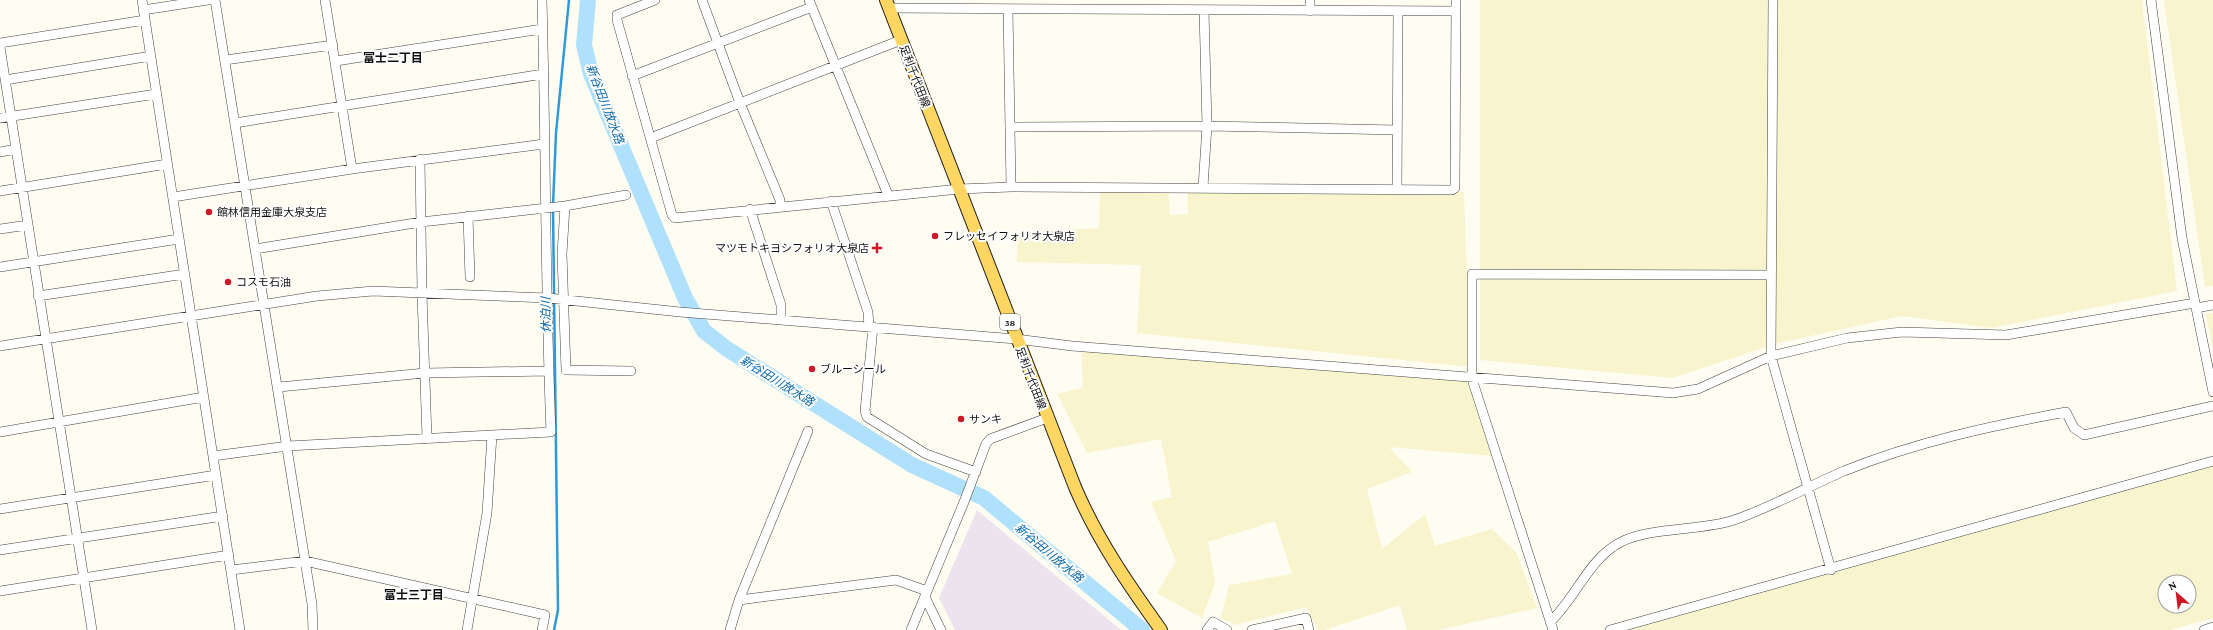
<svg xmlns="http://www.w3.org/2000/svg" width="2213" height="630" font-family="'Crimson Pro','Noto Sans JP',serif">
  <rect width="100%" height="100%" fill="#fffcf1"/>
  <path fill="#ede3ee" d="M977,510L1121,630H955L939,598Z"/>
  <path fill="#f8f4ce" fill-rule="evenodd" d="M1480,0H2142L2177,291L1992,328L1902,316L1775,344L1672,378L1480,360Z
    M2164,0H2213V286L2205,287Z
    M1168,188L1170,215L1188,214L1187,188L1464,192L1470,367L1137,333L1141,265L1017,262L1018,233L1099,228L1100,190Z
    M2213,313V349L2206,314Z
    M1081,350L1470,382L1493,456L1389,447L1412,472L1367,489L1382,549L1425,514L1435,546L1492,529L1516,552L1537,608L1438,630H1407L1400,605L1324,630H1318L1306,607L1235,625L1221,618L1229,585L1292,574L1275,521L1208,542L1215,583L1202,618L1157,593L1176,561L1151,502L1172,497L1161,439L1087,453L1057,394L1083,388Z
    M2213,465V618L2170,630H1611ZM2165,582H2189V606H2165Z"/>
  <g fill="none" stroke-linecap="round" stroke-linejoin="round">
    <path stroke="#3099da" stroke-width="2.5" d="M553,205L556,133L569,0
      M553,210L558,610L554,630"/>
    <path stroke="#b0e1fc" stroke-width="16" d="M588,0L584,45L591,74L685,298L704,331L727,349L912,465L984,498L1142,630"/>
    <g stroke="#424242" stroke-width="10">
      <path id="minor" d="M142,0L240,630
        M215,0L312,604L313,630
        M325,0L352,169
        M655,0L617,15V20L672,215L675,218L959,189L1011,187L1452,190L1455,188L1456,0
        M702,0L740,103L780,200V206
        M809,0L888,195
        M1773,0L1771,356L1831,570
        M2151,0L2182,238L2213,392
        M889,8L1456,11
        M1008,9L1011,187
        M143,10L208,0
        M1310,11V0
        M0,43L145,20
        M0,47L92,630
        M225,60L333,45
        M336,61L542,29
        M632,76L812,7
        M5,80L151,56
        M0,118L156,94
        M235,123L543,74
        M1011,127L1207,126L1397,130
        M653,137L901,40
        M0,152L16,149
        M420,159L422,294L427,438
        M1203,187L1207,126L1204,10
        M1397,189L1398,11
        M0,191L167,164
        M173,197L352,169L544,144
        M831,201L868,312L869,327
        M565,206L562,254L566,370L631,371
        M750,209L781,305V320
        M468,216L470,277
        M0,229L28,225
        M255,249L421,222L565,206L626,195
        M0,267L179,239
        M38,296L185,274
        M2196,308L2213,305
        M873,327L865,411L867,417L926,454L976,472
        M0,346L317,296L373,291L548,298L680,312L1016,339L1072,346L1673,393L1698,389L1771,356L1847,338L1902,332L2006,335L2195,303
        M279,387L425,373L548,371
        M0,432L204,397
        M492,435L551,432C545,288 546,144 542,0
        M213,456L288,446L492,435L487,513L467,630
        M0,509L216,475
        M0,550L223,516
        M231,570L305,561L545,615L542,630
        M0,591L229,555
        M925,597L941,630
        M739,600L896,580L927,591
        M1550,622C1576,598 1589,558 1621,542C1650,527 1702,531 1734,520C1772,507 1807,487 1844,471C1916,442 1990,426 2066,412L2074,428L2084,435L2213,406
        M730,630L739,600L808,431
        M911,630L964,502L986,444L990,439L1047,418
        M1207,630L1213,622L1227,630
        M1252,630L1306,618L1309,630
        M1553,630L1472,379V274L1771,275
        M1610,630L2213,461
        M2204,630L2213,627"/>
    </g>
    <g stroke="#202020" stroke-width="14">
      <path id="major" d="M886,0L1075,487C1097,539 1128,584 1161,630"/>
    </g>
    <use href="#minor" stroke="#fff" stroke-width="9"/>
    <use href="#major" stroke="#ffd661" stroke-width="12"/>
  </g>
  <g fill="#cd1925" stroke="#fff" stroke-width="1.5">
    <circle cx="209" cy="212" r="4"/>
    <circle cx="935" cy="236" r="4"/>
    <path d="M875 242h4v4h4v4h-4v4h-4v-4h-4v-4h4z"/>
    <circle cx="228" cy="282" r="4"/>
    <circle cx="812" cy="369" r="4"/>
    <circle cx="961" cy="419" r="4"/>
  </g>
  <g text-anchor="middle" stroke-width="4" stroke-linejoin="round" paint-order="stroke">
    <rect fill="#fff" stroke="#575757" stroke-width="1" x="1000" y="314" width="20" height="16" rx="3"/>
    <g font-size="10" font-weight="bold" fill="#0f0f0f">
      <text x="1010" y="326">38</text>
    </g>
    <g font-size="11" fill="#0f0f0f" stroke="#fff">
      <text transform="translate(915 76) rotate(69)" y="4">足利千代田線</text>
      <text transform="translate(1031 378) rotate(69)" y="4">足利千代田線</text>
    </g>
    <g font-size="11" fill="#0f0f0f" stroke="#fff" text-anchor="start">
      <text x="217" y="216">館林信用金庫大泉支店</text>
      <text x="943" y="240">フレッセイフォリオ大泉店</text>
      <text x="869" y="252" text-anchor="end">マツモトキヨシフォリオ大泉店</text>
      <text x="236" y="286">コスモ石油</text>
      <text x="820" y="373">ブルーシール</text>
      <text x="969" y="423">サンキ</text>
    </g>
    <g font-size="12" font-weight="bold" fill="#0f0f0f" stroke="#fff">
      <text x="393" y="62">富士二丁目</text>
      <text x="414" y="599">富士三丁目</text>
    </g>
    <g font-size="12" font-style="italic" fill="#0b69ae" stroke="#fff">
      <text transform="translate(605 104) rotate(69)" y="4">新谷田川放水路</text>
      <text transform="translate(546 315) rotate(-91)" y="4">休泊川</text>
      <text transform="translate(777 381) rotate(32)" y="4">新谷田川放水路</text>
      <text transform="translate(1049 553) rotate(40)" y="4">新谷田川放水路</text>
    </g>
  </g>
  <g transform="translate(2177 594) rotate(332)"><circle r="19" fill="#ffffff" stroke="#9f9f9f"/>
  <path d="M0-3L7 15L0 10L-7 15Z" fill="#cd1925"/>
  <text y="-6" font-size="11" font-weight="bold" text-anchor="middle" fill="#0f0f0f">N</text>
  </g>
</svg>
